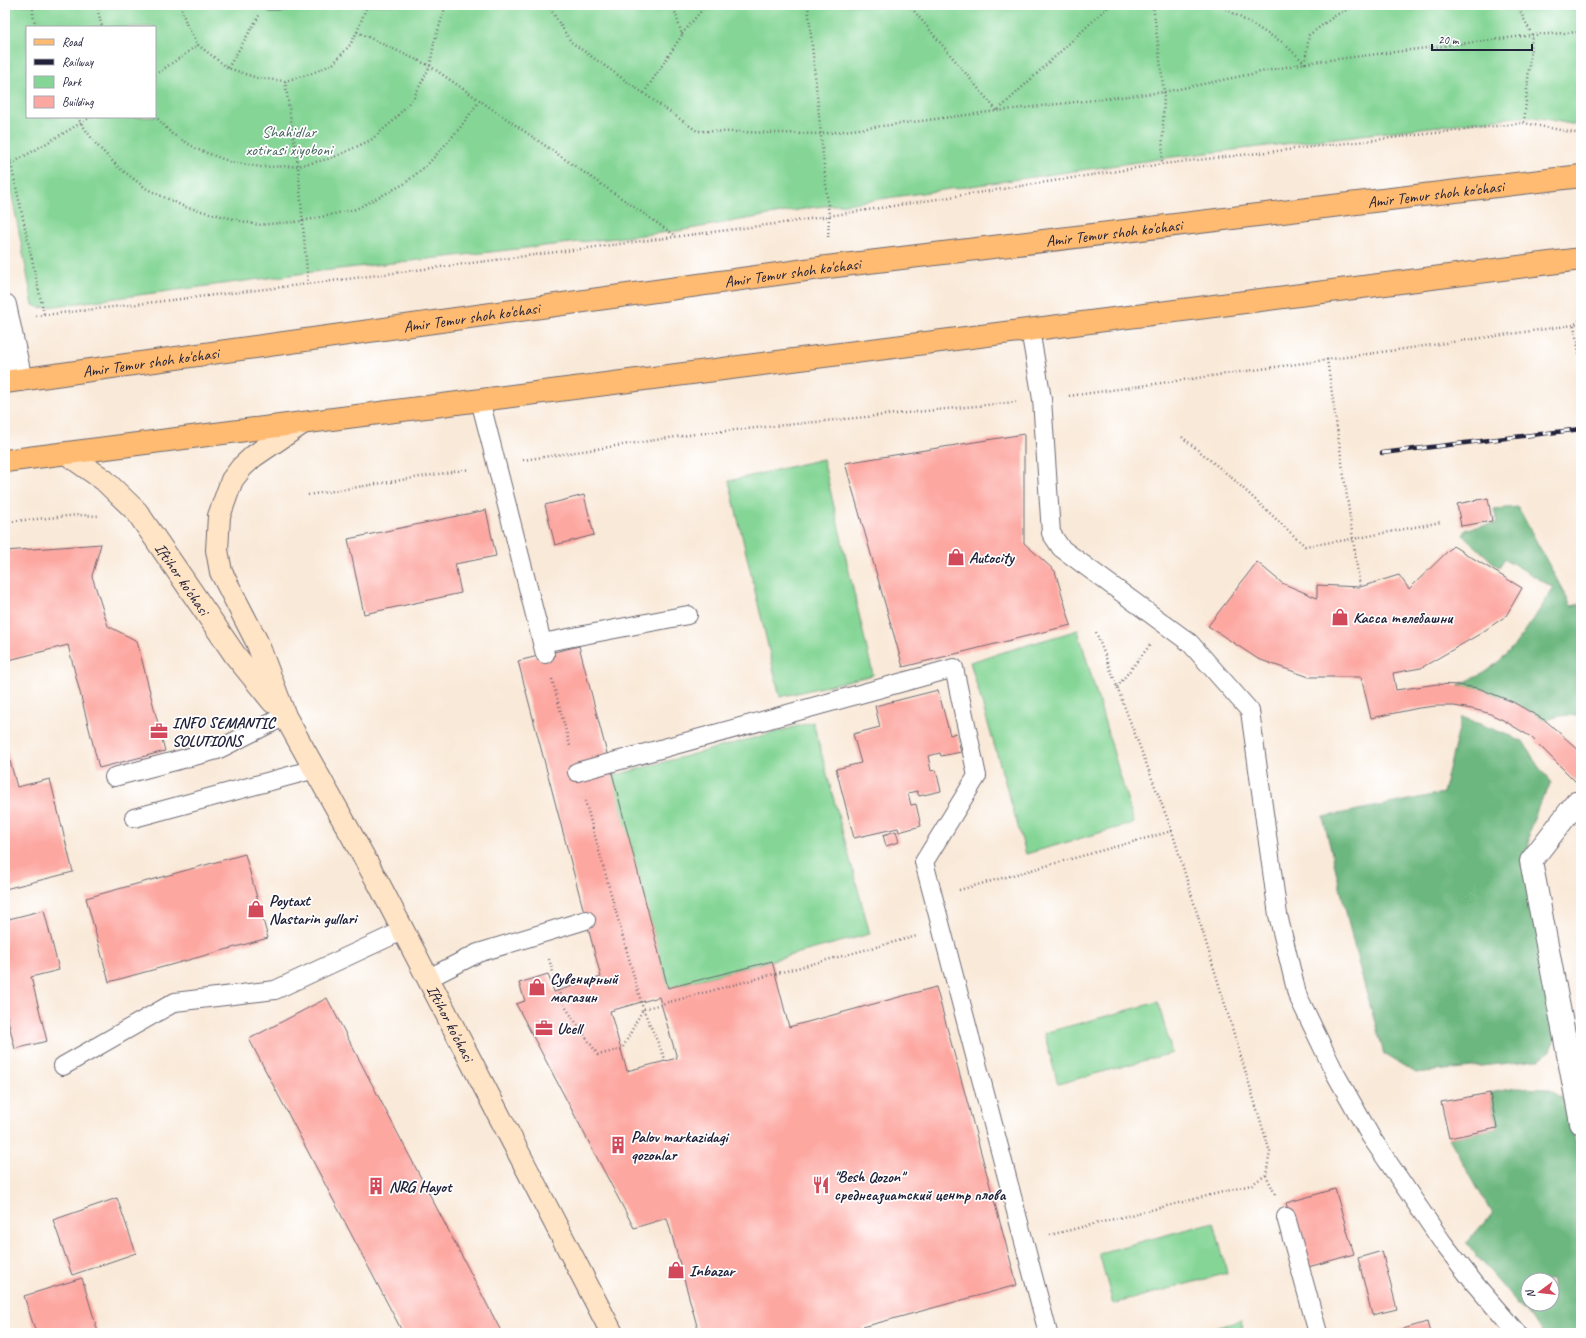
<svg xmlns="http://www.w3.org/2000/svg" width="1586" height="1338" font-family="Caveat,sans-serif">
  <rect width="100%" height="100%" fill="#fff"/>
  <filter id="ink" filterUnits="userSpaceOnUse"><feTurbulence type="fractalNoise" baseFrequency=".025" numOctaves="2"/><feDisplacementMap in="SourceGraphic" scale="8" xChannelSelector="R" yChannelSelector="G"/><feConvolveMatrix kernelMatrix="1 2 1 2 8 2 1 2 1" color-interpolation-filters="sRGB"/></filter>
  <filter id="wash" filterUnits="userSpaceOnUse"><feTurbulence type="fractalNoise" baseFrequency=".012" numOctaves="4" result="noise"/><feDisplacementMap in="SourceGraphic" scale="16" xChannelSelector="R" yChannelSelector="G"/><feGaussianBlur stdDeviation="0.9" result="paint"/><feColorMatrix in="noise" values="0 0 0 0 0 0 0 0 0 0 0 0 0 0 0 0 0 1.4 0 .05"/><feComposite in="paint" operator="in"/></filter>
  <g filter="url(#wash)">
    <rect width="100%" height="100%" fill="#f9e9d8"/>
    <path fill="#85d696" stroke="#547c68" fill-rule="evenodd" d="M5,5H1581V126L1535,117H1516L1173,157L845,204L815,207L678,231L321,271L40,308L33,305L5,159ZM27,27H155V117H27Z
      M823,459L873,675L780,697L729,481Z
      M1078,630L1134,823L1026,854L970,662Z
      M813,722L870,934L668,988L612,776Z
      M1158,1002L1172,1053L1058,1084L1044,1033Z
      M1214,1222L1227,1273L1113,1304L1099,1253Z
      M1241,1321L1244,1333H1197Z"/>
    <path fill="#6cb77f" stroke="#476c5d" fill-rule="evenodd" d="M1518,507L1571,606L1581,604V717C1569,714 1556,715 1546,721C1518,704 1490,691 1458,685C1464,682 1471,679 1478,676C1513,657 1532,620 1554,588L1505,559L1499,568L1463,535L1467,529L1497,523L1494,509Z
      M1462,717L1523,741L1538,766L1551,783L1539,805L1529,831L1528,873L1555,1040L1549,1052L1538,1060L1416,1073L1384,1054L1360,970L1323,817L1443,793Z
      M1516,1088L1548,1089L1564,1099L1570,1113L1581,1176V1333H1543L1466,1243L1492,1214L1449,1138L1497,1128L1490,1093ZM1528,1280H1552V1304H1528Z"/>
    <g id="blocks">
      <path fill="#fda7a1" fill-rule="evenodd" d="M256,5H292L278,10H267Z
        M1024,434V543L1055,571L1071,625L903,667L845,463Z
        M584,495L594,535L555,545L545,505Z
        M1488,498L1492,521L1461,526L1457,504Z
        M486,510L496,556L455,564L461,593L364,614L348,539Z
        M101,544L92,576L108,626L137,641L165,751L99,768L68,645L5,661V551Z
        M1453,546L1522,588L1506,616L1478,635L1421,668L1393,673L1396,690L1437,684L1458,685L1478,688L1513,702L1546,721L1581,752V787L1531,737L1503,720L1488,713L1472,709L1454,706H1436L1419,708L1371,718L1361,677H1309L1258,659L1208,626L1257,562L1282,583L1317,598V585L1360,587L1399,575L1409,589Z
        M579,646L668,988L772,961L789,1027L936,987L1017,1285L863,1327L865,1333H699L667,1218L634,1228L516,1004L525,1001L519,983L548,974L554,992L601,977L518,661ZM659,997L677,1058L627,1071L610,1011Z
        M938,690L950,735L956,733L961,752L941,756L940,753L928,756L931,771L936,770L941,791L919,796L917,791L908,793L911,805L916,804L921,826L899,832L898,828L854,838L836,769L861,763L853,734L880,727L875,706Z
        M5,742L17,787L50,779L73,872L5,889Z
        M896,831L899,842L886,846L883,835Z
        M245,854L268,938L109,982L86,898Z
        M44,910L59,970L31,977L47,1041L15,1049L5,1008V920Z
        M327,998L502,1333H403L249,1039Z
        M1490,1093L1497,1128L1449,1138L1441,1102Z
        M1335,1189L1354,1254L1305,1268L1286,1203Z
        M117,1198L136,1253L72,1275L53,1220Z
        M1382,1251L1397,1309L1372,1315L1358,1258Z
        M82,1278L98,1332L36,1333L24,1296Z
        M1427,1322L1430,1333H1389Z"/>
    </g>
  </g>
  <g filter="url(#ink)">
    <use href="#blocks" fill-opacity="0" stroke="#6d6872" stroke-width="1"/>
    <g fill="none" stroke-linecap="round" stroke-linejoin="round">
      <g stroke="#6d6872" stroke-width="20">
        <path id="service" d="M1030,330L1042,399L1051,533L1061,548L1190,643L1250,711L1278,915L1297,994L1335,1073L1371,1137L1443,1243L1475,1284L1517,1333
          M480,400L545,654
          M542,643L688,615
          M577,772L954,668L977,776L924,862L1048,1333
          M114,777L217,750L285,716
          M134,818L315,769
          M429,978L478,953L586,920
          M63,1066L175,1002L275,990L404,930
          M1286,1217L1318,1333"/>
      </g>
      <g stroke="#6d6872" stroke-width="24">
        <path id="pedestrian" d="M1576,803L1531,861L1581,1123"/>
      </g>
      <g stroke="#6d6872" stroke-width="24">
        <path id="minor" d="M5,305L21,380"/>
      </g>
      <g stroke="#6d6872" stroke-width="24">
        <g id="secondary">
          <path id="s1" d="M301,424L254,456L242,467L232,480L219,516L217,550L221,572L257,642L285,716L380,886L612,1333"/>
          <path id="s2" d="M67,454L104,480L137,512L235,655L273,702"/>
        </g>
      </g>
      <g stroke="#6d6872" stroke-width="24">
        <g id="primary">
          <path id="s3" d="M5,382L827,267L1581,176"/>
          <path d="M5,461L1581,259"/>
        </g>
      </g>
      <path stroke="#6d6872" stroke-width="2.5" stroke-dasharray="1 3" stroke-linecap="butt" d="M33,5V15L36,27
        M98,5V11L102,27
        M180,5L187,26L198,45L228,68L257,78L285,81L310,74L333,64L350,45L357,32L367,5
        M548,5L571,42L697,131L821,134L997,111L1164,92L1305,63L1532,35L1581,32
        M808,5L829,216L828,239
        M909,5L997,111L1110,5
        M1153,5L1164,92L1162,164
        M1219,5L1282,42L1305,63L1309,35L1336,15L1357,5
        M1517,5L1532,35L1524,123
        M357,32L430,66L676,236
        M682,34L706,5
        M228,68L260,14
        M155,75L198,45
        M285,81L298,166L308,284
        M644,93L682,35L673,5
        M155,116L172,134L199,150L231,162L261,167L298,166L332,158L371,140L393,121L414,97L430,66L434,43L446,5
        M77,117L95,143L118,167L147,189L185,207L258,225L303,221L356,209L404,184L428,164L460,128L480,100
        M5,137L44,314
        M11,164L91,117
        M36,316L308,284L790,222L1162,164L1524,123L1581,134
        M1574,325L1581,364
        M1327,359L1360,587
        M1069,396L1574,325L1581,319
        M1182,437L1232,478L1305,546L1353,539L1441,522
        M523,460L695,434L1016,402
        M308,495L470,469
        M5,522L79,515L100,516
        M552,679L570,746
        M1117,687L1150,645
        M584,797L643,1009L666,1061
        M959,890L1172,831
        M549,959L562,1002L598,1055L622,1049L643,1009L917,936
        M1266,1175L1275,1194
        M1050,1235L1251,1185L1266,1175L1270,1152L1172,831L1096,632"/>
      <use href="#service" stroke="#fff" stroke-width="18"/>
      <use href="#pedestrian" stroke="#fff" stroke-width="22"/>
      <use href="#minor" stroke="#fff" stroke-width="22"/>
      <use href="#secondary" stroke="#ffe4c6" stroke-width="22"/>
      <use href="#primary" stroke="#febb71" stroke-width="22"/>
      <g stroke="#22223b" stroke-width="4.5">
        <path id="rail" d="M1382,453L1581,429"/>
      </g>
      <use href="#rail" stroke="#fff" stroke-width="3" stroke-dasharray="9" stroke-linecap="butt"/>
    </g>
  </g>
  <defs>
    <g id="shop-bare" transform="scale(1.38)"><path d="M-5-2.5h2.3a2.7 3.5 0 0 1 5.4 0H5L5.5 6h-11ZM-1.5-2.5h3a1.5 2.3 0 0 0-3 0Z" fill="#d1495b" stroke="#fff" stroke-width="2.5" paint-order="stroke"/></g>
    <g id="office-bare" transform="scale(1.38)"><path d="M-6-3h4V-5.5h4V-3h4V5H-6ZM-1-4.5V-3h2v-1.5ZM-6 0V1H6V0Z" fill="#d1495b" stroke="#fff" stroke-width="2.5" paint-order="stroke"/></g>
    <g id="building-bare" transform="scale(1.38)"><path d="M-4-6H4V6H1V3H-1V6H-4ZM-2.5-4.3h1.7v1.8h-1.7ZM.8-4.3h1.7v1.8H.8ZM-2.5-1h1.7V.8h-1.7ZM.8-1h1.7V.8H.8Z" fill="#d1495b" stroke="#fff" stroke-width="2.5" paint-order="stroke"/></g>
    <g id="restaurant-bare" transform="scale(1.38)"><path d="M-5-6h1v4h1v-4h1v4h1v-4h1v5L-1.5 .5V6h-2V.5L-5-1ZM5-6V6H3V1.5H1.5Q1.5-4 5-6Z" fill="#d1495b" stroke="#fff" stroke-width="2.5" paint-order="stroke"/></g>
  </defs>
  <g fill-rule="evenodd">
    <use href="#shop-bare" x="956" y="557"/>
    <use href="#shop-bare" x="1340" y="617"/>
    <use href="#office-bare" x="159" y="731"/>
    <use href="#shop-bare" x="256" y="909"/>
    <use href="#shop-bare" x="537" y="987"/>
    <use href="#office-bare" x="544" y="1028"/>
    <use href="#building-bare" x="618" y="1145"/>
    <use href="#restaurant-bare" x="821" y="1185"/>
    <use href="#building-bare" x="376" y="1186"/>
    <use href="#shop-bare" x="676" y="1270"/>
  </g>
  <g text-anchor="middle" stroke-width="3.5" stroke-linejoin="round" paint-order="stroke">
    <g font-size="16" fill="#45615b" stroke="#fff">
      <text x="289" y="137">Shahidlar<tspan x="289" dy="18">xotirasi xiyoboni</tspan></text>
    </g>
    <g font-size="16" fill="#22223b" stroke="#fff">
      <text dy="6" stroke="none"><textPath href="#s3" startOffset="1443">Amir Temur shoh ko'chasi</textPath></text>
      <text dy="6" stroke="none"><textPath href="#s3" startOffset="1119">Amir Temur shoh ko'chasi</textPath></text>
      <text dy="6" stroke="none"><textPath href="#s3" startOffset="795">Amir Temur shoh ko'chasi</textPath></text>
      <text dy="6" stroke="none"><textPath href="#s3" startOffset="471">Amir Temur shoh ko'chasi</textPath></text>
      <text dy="6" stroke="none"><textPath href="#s3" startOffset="147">Amir Temur shoh ko'chasi</textPath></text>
      <text dy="6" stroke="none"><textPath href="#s2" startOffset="172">Iftihor ko'chasi</textPath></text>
      <text dy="6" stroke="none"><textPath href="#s1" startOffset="691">Iftihor ko'chasi</textPath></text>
    </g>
    <g font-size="16" font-weight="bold" fill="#22223b" stroke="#fff" text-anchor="start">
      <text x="969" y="563">Autocity</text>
      <text x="1353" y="623">Касса телебашни</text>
      <text x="172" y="728">INFO SEMANTIC<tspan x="172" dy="18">SOLUTIONS</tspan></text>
      <text x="269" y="906">Poytaxt<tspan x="269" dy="18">Nastarin gullari</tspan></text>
      <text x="550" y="984">Сувенирный<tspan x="550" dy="18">магазин</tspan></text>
      <text x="557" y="1034">Ucell</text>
      <text x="631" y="1142">Palov markazidagi<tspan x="631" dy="18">qozonlar</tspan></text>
      <text x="834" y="1182">"Besh Qozon"<tspan x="834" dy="18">среднеазиатский центр плова</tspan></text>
      <text x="389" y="1192">NRG Hayot</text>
      <text x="689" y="1276">Inbazar</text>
    </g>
  </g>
  <rect width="1586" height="1338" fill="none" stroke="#fff" stroke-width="20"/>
  <rect x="26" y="26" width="130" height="92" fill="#ffffff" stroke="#a7a7b1"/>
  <rect x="34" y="39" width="20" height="6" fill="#febb71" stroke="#a7a7b1"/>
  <text x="62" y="46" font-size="12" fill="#22223b">Road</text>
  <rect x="34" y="59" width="20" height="6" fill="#22223b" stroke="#a7a7b1"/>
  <text x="62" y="66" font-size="12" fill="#22223b">Railway</text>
  <rect x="34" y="76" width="20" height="12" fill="#85d696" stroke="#a7a7b1"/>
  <text x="62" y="86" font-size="12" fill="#22223b">Park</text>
  <rect x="34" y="96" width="20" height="12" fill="#fda7a1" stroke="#a7a7b1"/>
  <text x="62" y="106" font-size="12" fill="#22223b">Building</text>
  <g transform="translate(1540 1292) rotate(255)"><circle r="19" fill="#ffffff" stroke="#a7a7b1"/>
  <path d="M0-3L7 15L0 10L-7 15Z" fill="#d1495b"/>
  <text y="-6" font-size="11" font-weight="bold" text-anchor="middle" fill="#22223b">N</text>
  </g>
  <path d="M1432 44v6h100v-6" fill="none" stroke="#22223b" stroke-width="2"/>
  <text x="1438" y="44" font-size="12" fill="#22223b" stroke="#ffffff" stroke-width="3" paint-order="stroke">20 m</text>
</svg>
